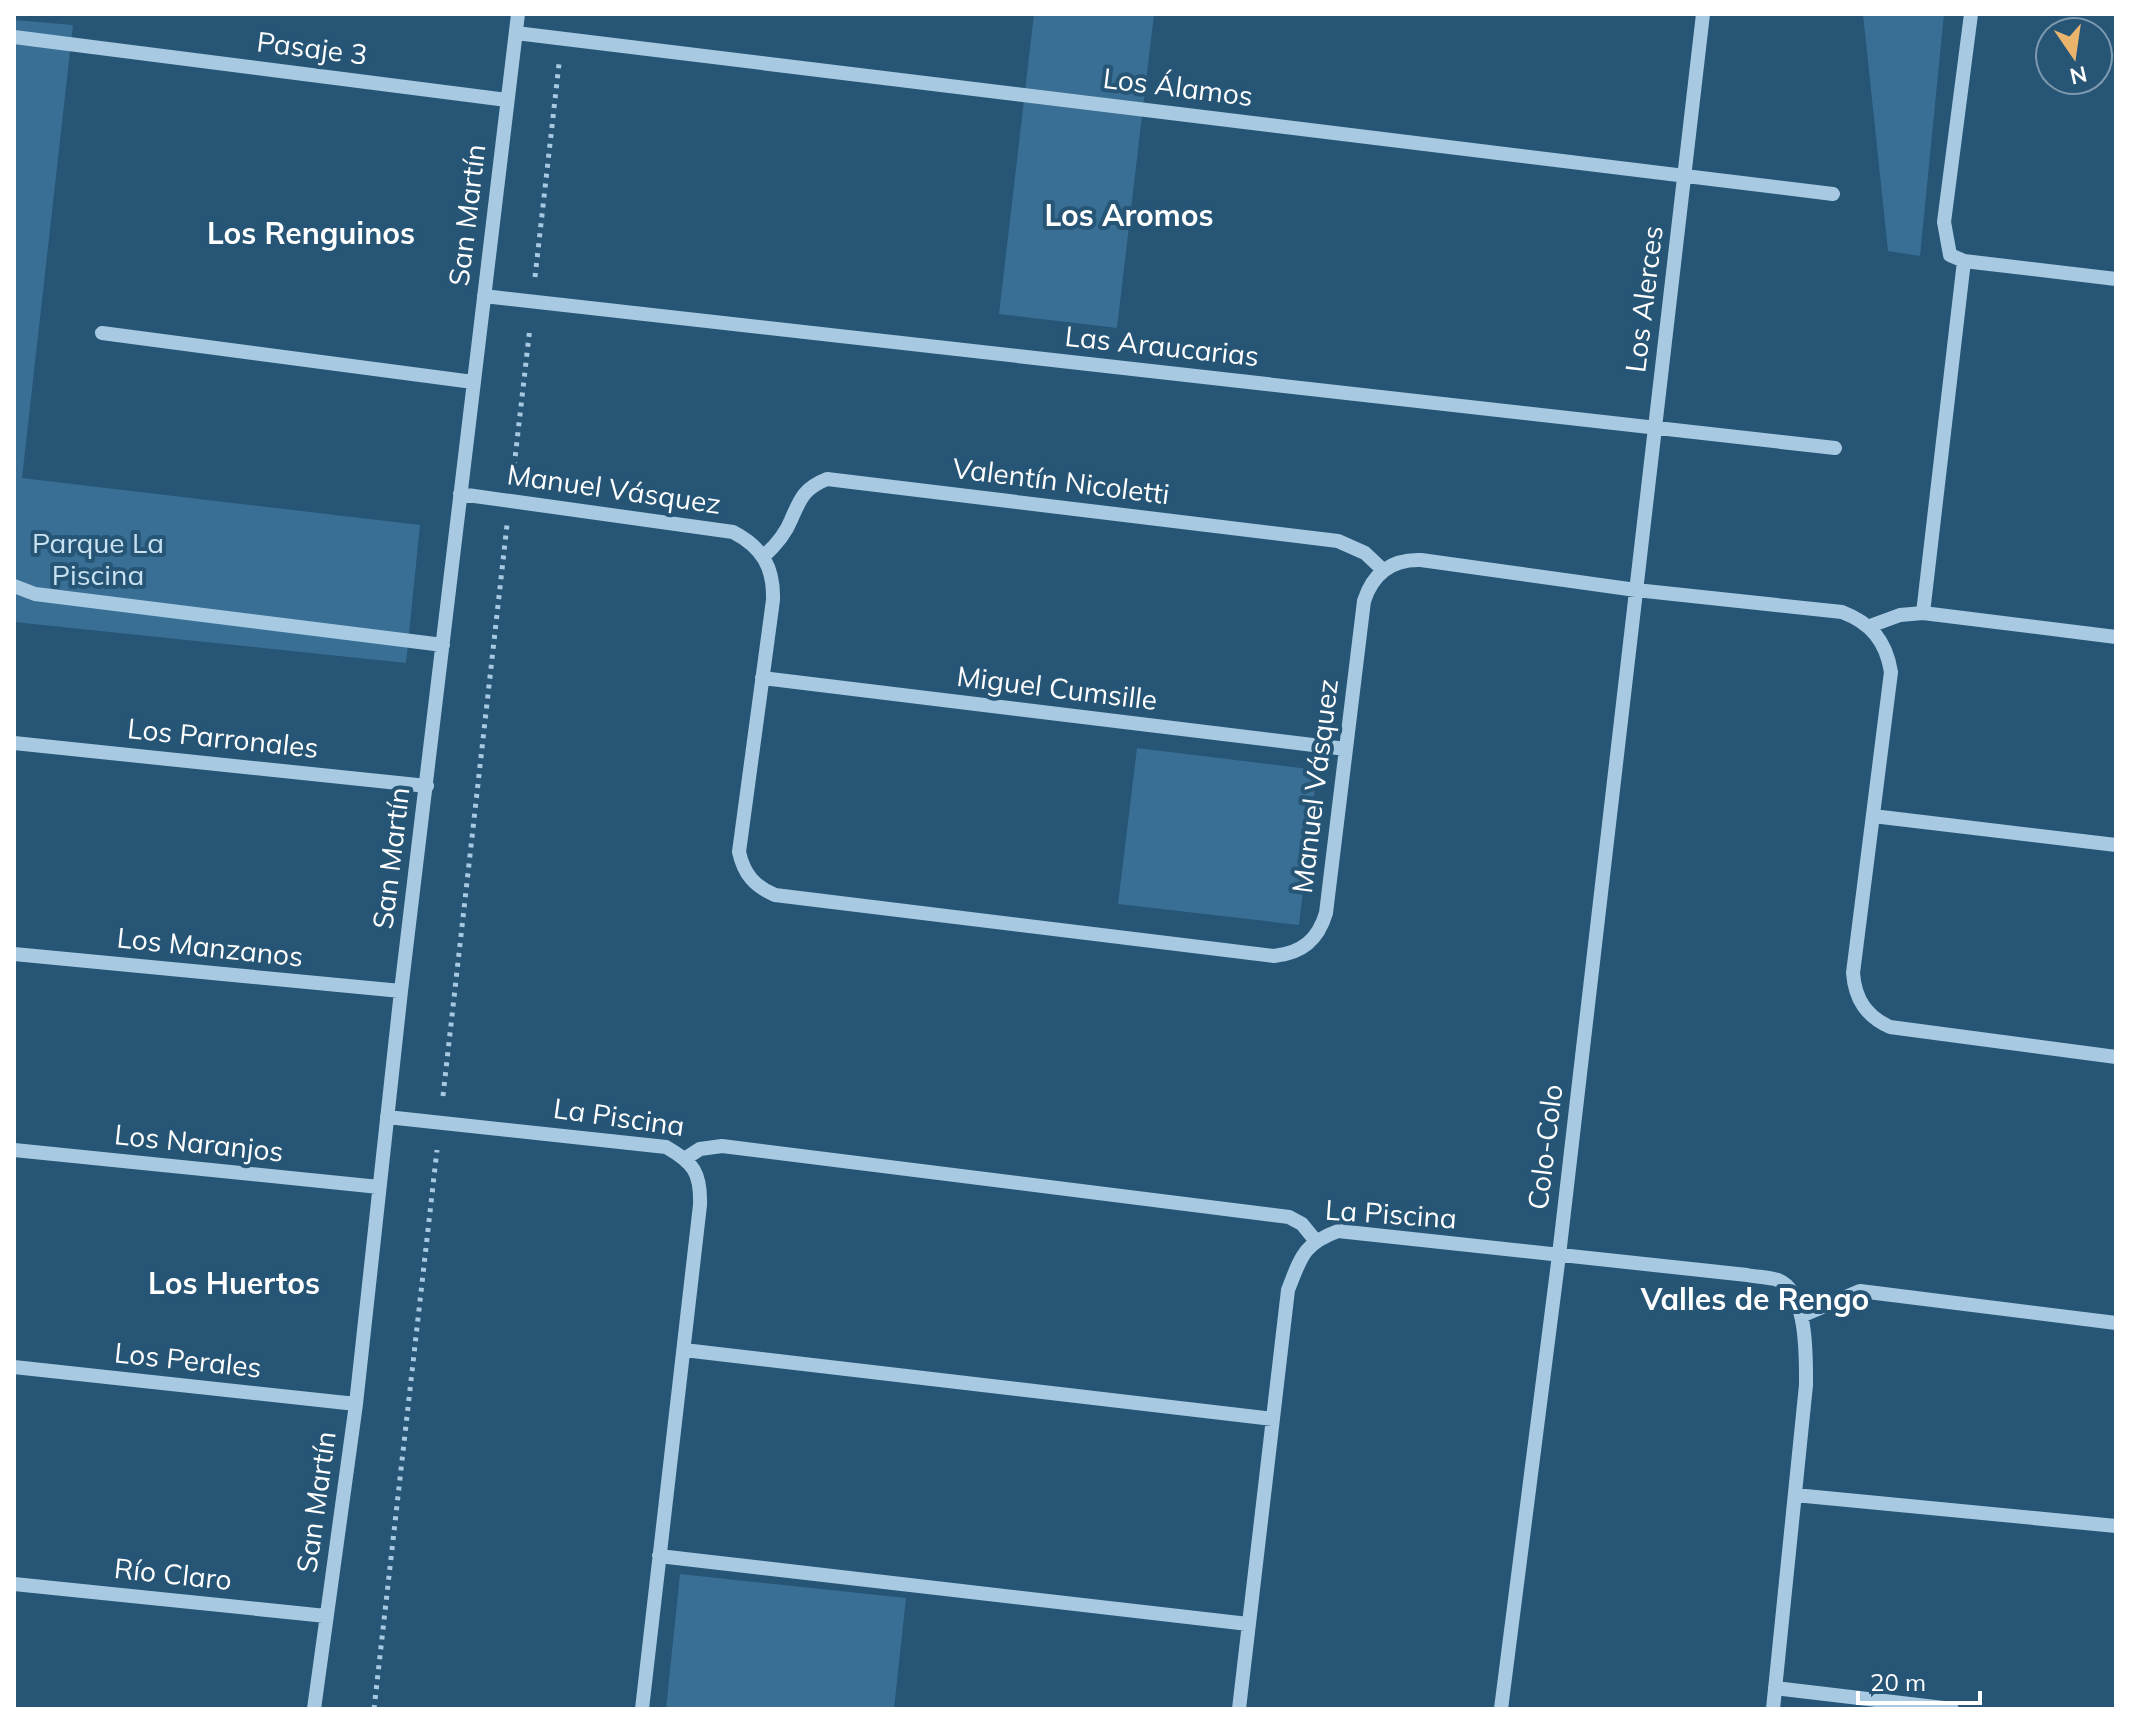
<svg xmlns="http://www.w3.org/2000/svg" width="2130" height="1723" font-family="Mulish,sans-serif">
  <rect width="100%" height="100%" fill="#265576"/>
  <path fill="#396f94" d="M1034,14H1154L1117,328L999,314Z
    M1863,14H1944L1920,256L1888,251Z
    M14,20L73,25L22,478L420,525L406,663L14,622Z
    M1137,748L1317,770L1299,925L1118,904Z
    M680,1574L906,1598L894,1709H666Z"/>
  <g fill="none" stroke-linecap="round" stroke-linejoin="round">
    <path stroke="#a7cae2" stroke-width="5" stroke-dasharray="4 6" stroke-linecap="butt" d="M535,277L559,64
      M513,476L530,327
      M443,1096L507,525
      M374,1709L437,1150"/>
    <path stroke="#a7cae2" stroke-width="14" d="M1971,14L1944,222L1950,255L1964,261L2116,279
      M516,33L1833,194
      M14,37L507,100
      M484,296L1835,448
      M102,333L473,382
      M460,494L733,532C762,547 774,567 773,600L739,852C744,874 754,886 775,895L1274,956C1302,953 1318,940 1326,913L1364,601C1373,573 1392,559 1421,560L1636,590L1842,612C1871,623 1886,641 1891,672L1853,973C1855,999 1866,1016 1890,1027L2116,1057
      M764,556C775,546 785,535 791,520C800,499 804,488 827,479L1338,541L1365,553L1383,570
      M14,586L35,594L443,645
      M1923,613L1964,261
      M1870,626L1900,615L1923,613L2116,637
      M762,678L1346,749
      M14,743L427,786
      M1873,816L2116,845
      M14,954L401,991
      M387,1117L666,1147C694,1163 701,1173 700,1205L642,1709
      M14,1150L379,1187
      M686,1158L700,1149L722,1146L1289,1217L1302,1224L1315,1240
      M1801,1316L1860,1291L2116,1323
      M684,1350L1273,1419
      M14,1367L356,1404
      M1795,1495L2116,1526
      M659,1556L1248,1624
      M14,1584L326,1616
      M1775,1688L1952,1709
      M314,1709L356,1404L401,991L518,14
      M1239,1709L1288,1290C1301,1257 1303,1244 1338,1231L1747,1275C1756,1277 1769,1277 1778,1280C1808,1291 1806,1360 1806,1385L1773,1709
      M1501,1709L1559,1255L1703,14"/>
  </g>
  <g text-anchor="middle" stroke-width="8" stroke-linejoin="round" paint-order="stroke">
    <g font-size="28" fill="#fff" stroke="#265576">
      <text transform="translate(312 48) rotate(7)" y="10">Pasaje 3</text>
      <text transform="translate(1178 87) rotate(7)" y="10">Los Álamos</text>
      <text transform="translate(467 215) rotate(-83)" y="10">San Martín</text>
      <text transform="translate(1644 299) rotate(-83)" y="10">Los Alerces</text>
      <text transform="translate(1162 346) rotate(6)" y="10">Las Araucarias</text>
      <text transform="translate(1061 481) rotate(7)" y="10">Valentín Nicoletti</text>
      <text transform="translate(614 489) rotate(8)" y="10">Manuel Vásquez</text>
      <text transform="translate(1057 688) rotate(7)" y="10">Miguel Cumsille</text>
      <text transform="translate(223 738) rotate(6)" y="10">Los Parronales</text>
      <text transform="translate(1315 786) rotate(-83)" y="10">Manuel Vásquez</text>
      <text transform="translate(391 858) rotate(-83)" y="10">San Martín</text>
      <text transform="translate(210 947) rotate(6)" y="10">Los Manzanos</text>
      <text transform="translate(619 1117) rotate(8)" y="10">La Piscina</text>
      <text transform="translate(199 1143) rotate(6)" y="10">Los Naranjos</text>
      <text transform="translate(1545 1147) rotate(-83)" y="10">Colo-Colo</text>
      <text transform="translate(1391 1214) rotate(4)" y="10">La Piscina</text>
      <text transform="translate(188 1360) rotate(6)" y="10">Los Perales</text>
      <text transform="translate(316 1502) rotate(-82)" y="10">San Martín</text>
      <text transform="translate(173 1574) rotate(6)" y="10">Río Claro</text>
    </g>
    <g font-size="28" fill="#c9e2f2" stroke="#265576">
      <text x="98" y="553">Parque La<tspan x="98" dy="32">Piscina</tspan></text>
    </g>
    <g font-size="30" font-weight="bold" fill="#fff" stroke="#265576">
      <text x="1129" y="226">Los Aromos</text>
      <text x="311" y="244">Los Renguinos</text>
      <text x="234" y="1294">Los Huertos</text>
      <text x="1755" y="1310">Valles de Rengo</text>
    </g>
  </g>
  <rect width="2130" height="1723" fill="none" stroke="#ffffff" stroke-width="32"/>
  <g transform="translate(2074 56) rotate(167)"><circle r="38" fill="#265576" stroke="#7d99ad" stroke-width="2"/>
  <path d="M0-6L14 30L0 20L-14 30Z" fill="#ebb46c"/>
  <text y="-12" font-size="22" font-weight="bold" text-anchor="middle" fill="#ffffff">N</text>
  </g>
  <path d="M1858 1691v12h122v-12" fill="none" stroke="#ffffff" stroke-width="4"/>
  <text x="1870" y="1691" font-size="24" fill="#ffffff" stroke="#265576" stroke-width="6" paint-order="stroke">20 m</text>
</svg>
